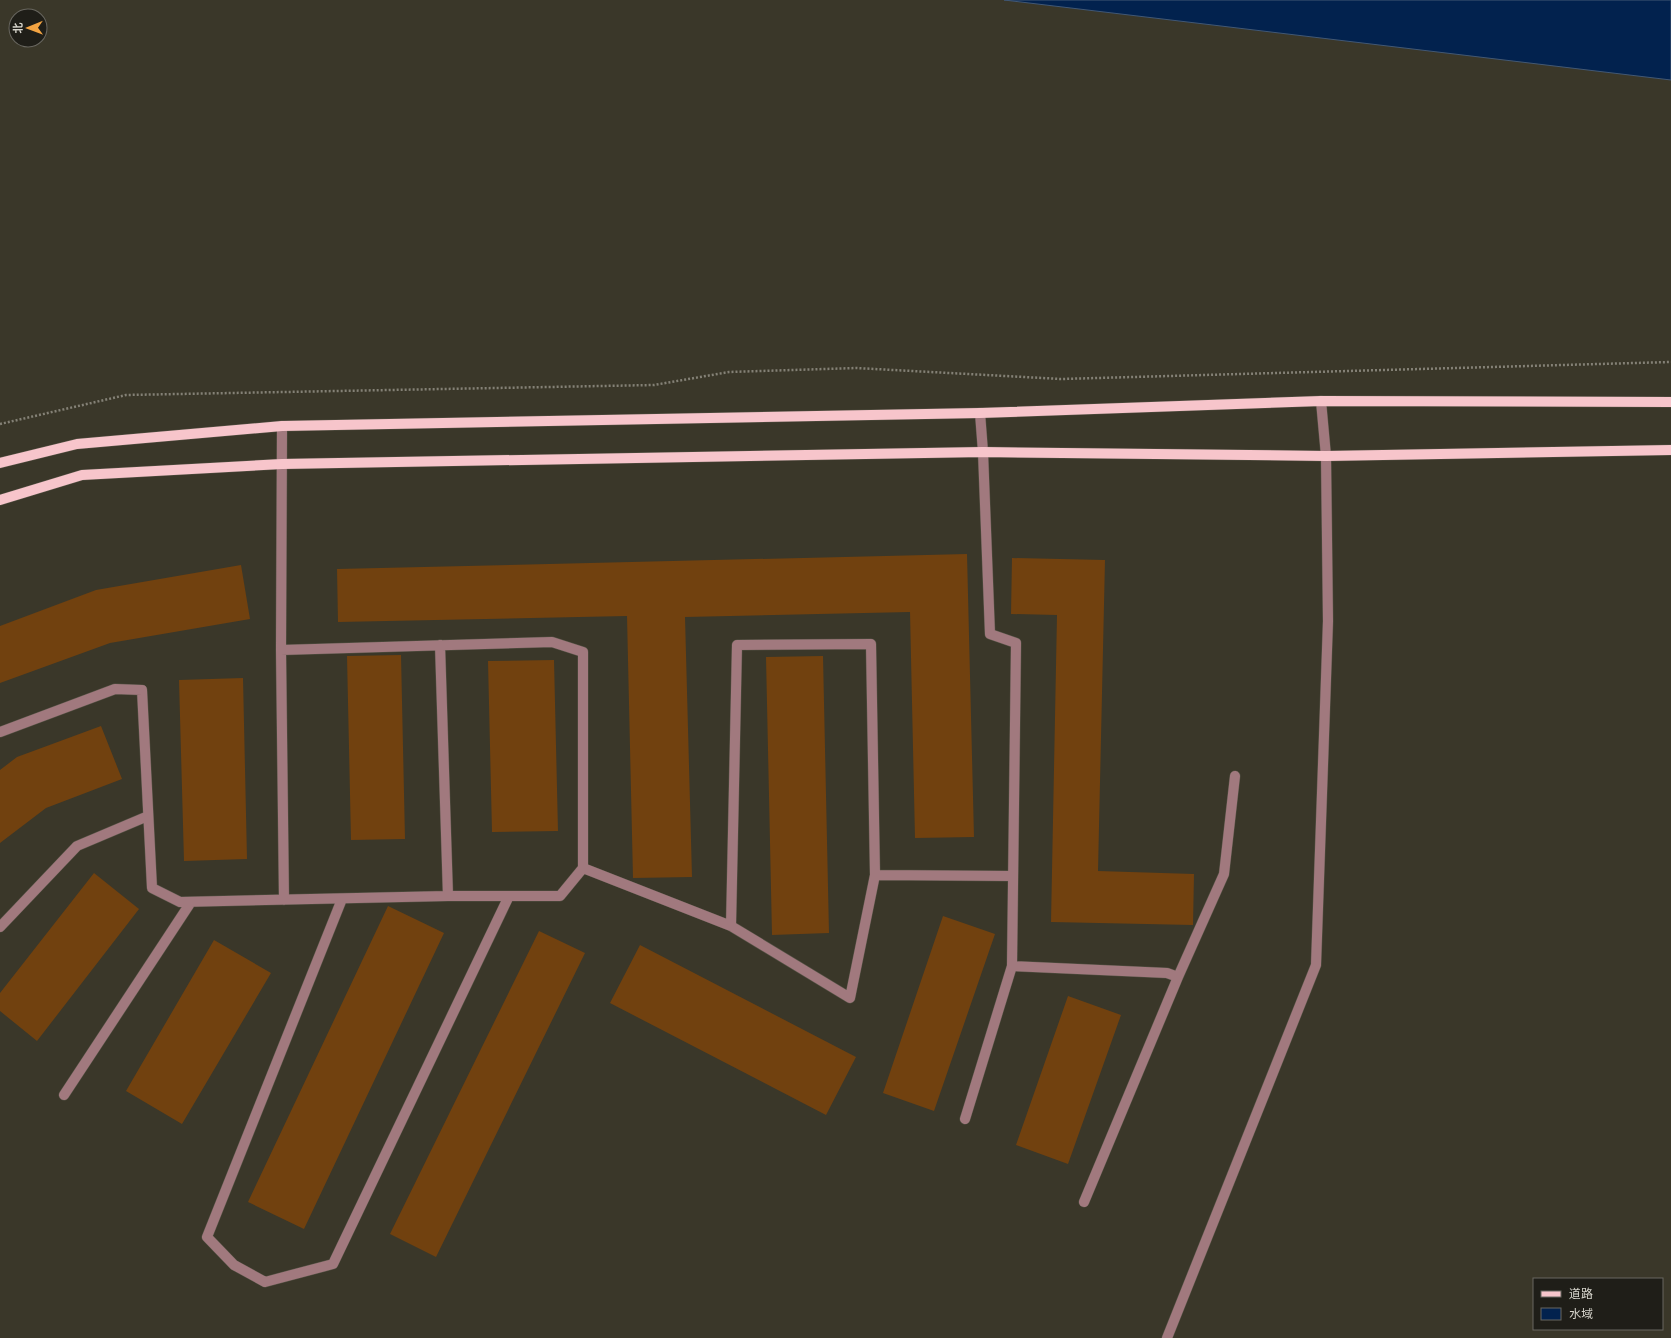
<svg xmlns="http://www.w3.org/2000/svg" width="1671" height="1338" font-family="'Varela Round','Noto Sans SC',sans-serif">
  <rect width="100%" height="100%" fill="#3a3729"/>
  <path fill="#02224e" stroke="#425874" d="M1004,0H1671V80Z"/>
  <path fill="#71410f" d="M967,554L974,837L915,838L910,612L685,617L692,877L633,878L627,616L338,622L337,569Z
    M1012,558L1105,560L1098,871L1194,874L1193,925L1051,922L1057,615L1011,614Z
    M241,565L250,619L110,643L0,683V626L96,590Z
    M401,655L405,839L351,840L347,656Z
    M823,656L829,933L772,935L766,657Z
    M554,660L558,831L492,832L488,661Z
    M243,678L247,859L184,861L179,680Z
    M101,726L122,779L46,808L0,843V770L17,757Z
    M94,873L139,909L37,1041L0,1011V993Z
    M388,906L444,933L304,1229L248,1202Z
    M943,916L995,934L934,1111L883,1093Z
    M539,931L585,953L436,1257L390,1234Z
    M214,940L271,973L182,1124L126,1091Z
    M640,945L856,1057L826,1115L610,1003Z
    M1068,996L1121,1015L1068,1164L1016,1145Z"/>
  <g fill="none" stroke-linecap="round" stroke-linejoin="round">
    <g stroke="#565346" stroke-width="11">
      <path id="minor" d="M282,426L281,650L284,900
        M440,645L448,896
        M0,732L115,689L142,690L152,888L180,902L448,896H560L583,868V652L552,642L281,650
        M583,868L731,926L850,998L875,875L871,644L737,645L731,926
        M875,875L1013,876
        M342,899L207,1237L234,1265L265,1282L333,1264L509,896
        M0,927L77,846L148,816
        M1012,966L1167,973L1178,977
        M64,1095L191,902
        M965,1119L1012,966L1016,643L990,634L983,452L980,413
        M1084,1202L1178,977L1224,874L1235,776
        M1167,1338L1316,965L1328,621L1326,456L1321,401"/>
    </g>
    <g stroke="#565346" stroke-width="11">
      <path id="major" d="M0,463L77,444L282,426L980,413L1321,401L1671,402
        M0,500L82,475L282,464L983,452L1326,456L1671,450"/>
    </g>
    <path stroke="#848176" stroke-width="2.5" stroke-dasharray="2 2" stroke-linecap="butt" d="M0,424L126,395L654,385L729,372L856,368L1061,379L1671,362"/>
    <use href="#minor" stroke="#a1797e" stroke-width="10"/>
    <use href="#major" stroke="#f7c5cb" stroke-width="10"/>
  </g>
  <rect x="1533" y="1278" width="130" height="52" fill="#1f1e18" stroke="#696760"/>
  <rect x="1541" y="1291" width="20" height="6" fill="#f7c5cb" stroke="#696760"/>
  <text x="1569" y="1298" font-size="12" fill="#d7d5cc">道路</text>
  <rect x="1541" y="1308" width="20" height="12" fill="#02224e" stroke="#696760"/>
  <text x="1569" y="1318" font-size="12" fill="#d7d5cc">水域</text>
  <g transform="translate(28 28) rotate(269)"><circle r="19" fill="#1f1e18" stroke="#696760"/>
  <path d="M0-3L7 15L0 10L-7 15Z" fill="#f3a442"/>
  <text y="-6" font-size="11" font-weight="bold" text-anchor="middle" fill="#d7d5cc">北</text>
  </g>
</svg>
